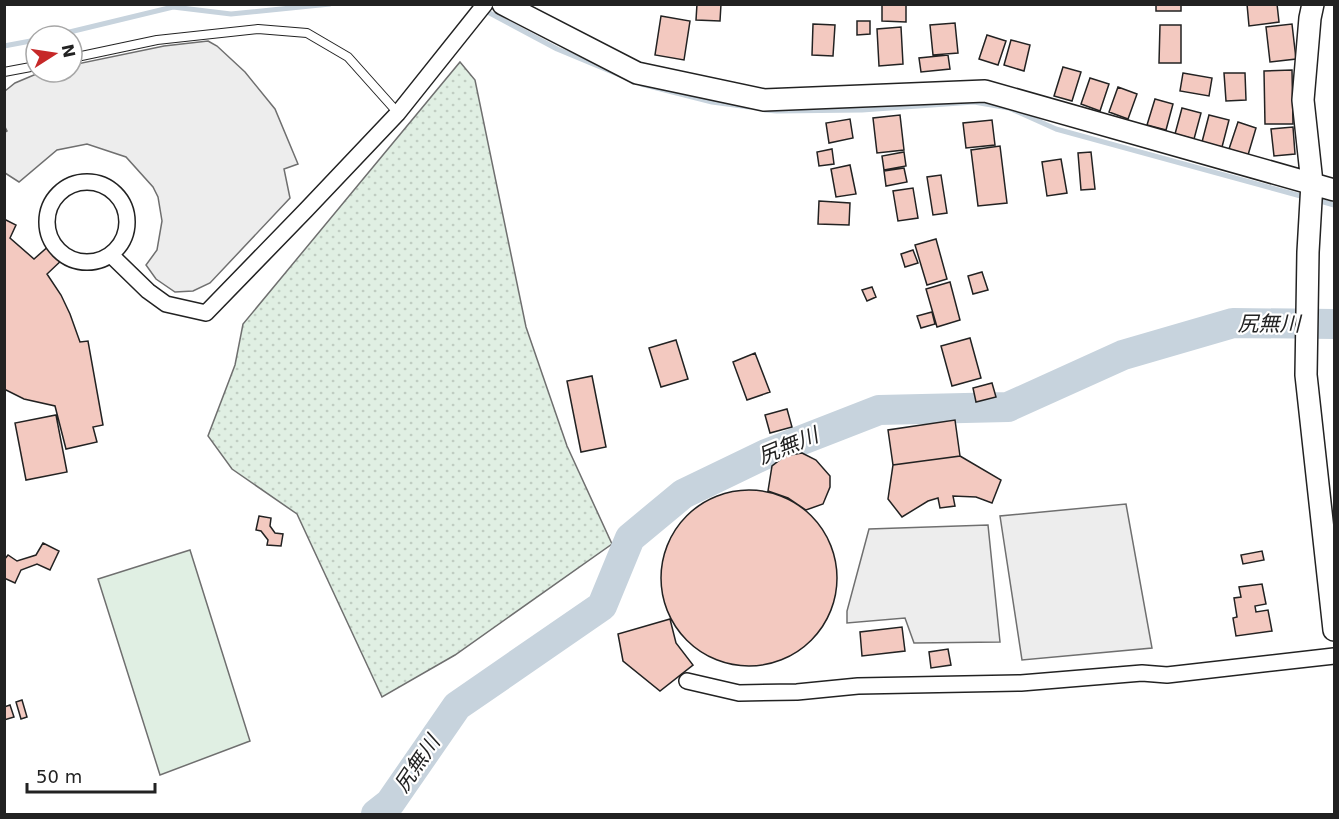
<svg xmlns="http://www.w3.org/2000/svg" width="1339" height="819" font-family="'DejaVu Sans','Noto Sans JP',sans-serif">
  <defs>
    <pattern id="grass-dots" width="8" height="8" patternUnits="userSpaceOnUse" patternTransform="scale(1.5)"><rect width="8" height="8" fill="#e0efe3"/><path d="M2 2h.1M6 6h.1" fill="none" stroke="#c0cdc2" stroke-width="1.8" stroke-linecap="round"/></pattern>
  </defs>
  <rect width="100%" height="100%" fill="#fff"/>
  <path fill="url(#grass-dots)" stroke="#6f6f6f" stroke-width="1.5" d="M460,62L475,80L526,327L567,446L612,544L455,655L382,697L297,514L232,469L208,436L235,365L243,324Z"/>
  <path fill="#e0efe3" stroke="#6f6f6f" stroke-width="1.5" d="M190,550L250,741L160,775L98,579Z"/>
  <path fill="#ededed" stroke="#6f6f6f" stroke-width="1.5" d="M208,41L217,46L245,72L275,109L298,164L284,169L290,198L210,283L193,291L175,292L156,279L146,265L157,250L162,221L158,197L153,187L126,157L87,144L57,150L19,182L5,173L4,133L7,131L5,127V91L15,83L41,72H72V65L164,46Z
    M1126,504L1152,648L1022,660L1000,516Z
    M988,525L1000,642L914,643L905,618L847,623V611L869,529Z"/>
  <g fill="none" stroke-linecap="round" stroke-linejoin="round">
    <path stroke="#c7d3dd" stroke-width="5" d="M484,10L557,49L622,76
      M53,36L173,7L231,14L330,4
      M4,46L36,40
      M641,84L712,102L749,107
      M765,110L777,111L862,110L974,102L1009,108L1056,129L1308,198
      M1317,200L1334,205"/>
    <path stroke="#c7d3dd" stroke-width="30" d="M376,814L390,803L457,706L602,606L630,538L683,494L766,454L879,410L1008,407L1123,355L1233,323L1334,324"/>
  </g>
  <path fill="#f3c9c0" stroke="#222" stroke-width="1.5" d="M697,4H721L720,21L696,20Z
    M882,4H906V22L882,21Z
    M1156,4H1181V11H1156Z
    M1247,4H1277L1279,22L1249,26Z
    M661,16L690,21L684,60L655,55Z
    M857,21H870V34L857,35Z
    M955,23L958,53L933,55L930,25Z
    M813,24L835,25L833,56L812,55Z
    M1292,24L1296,59L1270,62L1266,27Z
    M1160,25H1181V63H1159Z
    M901,27L903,64L879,66L877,29Z
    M987,35L1006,41L998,65L979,59Z
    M1011,40L1030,45L1024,71L1004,65Z
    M948,55L950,69L921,72L919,58Z
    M1063,67L1081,72L1072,101L1054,96Z
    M1292,70L1293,124H1265L1264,71Z
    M1183,73L1212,78L1209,96L1180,91Z
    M1224,73H1245L1246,100L1226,101Z
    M1090,78L1109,84L1100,111L1081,104Z
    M1118,87L1137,94L1128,119L1109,112Z
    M1155,99L1173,104L1166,130L1147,125Z
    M1182,108L1201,113L1194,139L1175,134Z
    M900,115L904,150L877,153L873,118Z
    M1209,115L1229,120L1222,147L1202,142Z
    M850,119L853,138L829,143L826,123Z
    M992,120L995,145L966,148L963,123Z
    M1238,122L1256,128L1248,155L1229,149Z
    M1293,127L1295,154L1274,156L1271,129Z
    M1000,146L1007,203L978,206L971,150Z
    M832,149L834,164L819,166L817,152Z
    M904,152L906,166L884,170L882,156Z
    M1091,152L1095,189L1081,190L1078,153Z
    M1061,159L1067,193L1047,196L1042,162Z
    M850,165L856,194L836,197L831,169Z
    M904,168L907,182L886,186L884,171Z
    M941,175L947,213L933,215L927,177Z
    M913,188L918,218L898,221L893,191Z
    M819,201L850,203L849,225L818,224Z
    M4,219L16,225L10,238L34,259L51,244L64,258L47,274L61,295L70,314L80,342L88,341L103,425L93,427L97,442L66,449L55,406L24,399L4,389Z
    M936,239L947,279L927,285L915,245Z
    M913,250L918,263L905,267L901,254Z
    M982,272L988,290L973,294L968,276Z
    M950,282L960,320L937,327L926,289Z
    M872,287L876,297L867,301L862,290Z
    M932,312L935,324L921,328L917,316Z
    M970,338L981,378L952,386L941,346Z
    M676,340L688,379L661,387L649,348Z
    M755,353L770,392L747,400L733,362Z
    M592,376L606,447L581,452L567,381Z
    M992,383L996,397L976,402L973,388Z
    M787,409L792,427L770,433L765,415Z
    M56,415L67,472L26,480L15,423Z
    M955,420L960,456L893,465L888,430Z
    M802,453L816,460L830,476V487L823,504L806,510L788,498L768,491L772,466L785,456Z
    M960,456L1001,480L992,503L976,497L953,496L955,506L940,508L938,498L928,501L902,517L888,499L893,465Z
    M661 578a88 88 0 1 1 176 0a88 88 0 1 1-176 0Z
    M259,516L271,518L270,526L275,533L283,534L281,546L267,545L268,540L261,531L256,530Z
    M43,543L59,551L50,570L37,564L21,570L15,583L4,578V560L8,555L17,561L36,555Z
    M1262,551L1264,560L1243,564L1241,555Z
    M1262,584L1266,604L1255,606L1256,612L1268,610L1272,631L1236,636L1233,618L1237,617L1234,598L1241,597L1239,587Z
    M670,619L676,643L693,665L660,691L623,661L618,634Z
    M902,627L905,651L862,656L860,632Z
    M948,649L951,665L931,668L929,652Z
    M22,700L27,717L21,719L16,702Z
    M10,705L14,717L4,720V707Z"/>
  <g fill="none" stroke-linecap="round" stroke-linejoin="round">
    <g stroke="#222" stroke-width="10">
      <path id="lane" d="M72,58L157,40L258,29L307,33L348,57L398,113
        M4,72L36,66"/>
    </g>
    <g stroke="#222" stroke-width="18">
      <path id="street" d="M47 222a40 40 0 1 1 80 0a40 40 0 1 1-80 0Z
        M111,255L148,291L166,304L206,313L306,210L398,113L485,4
        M687,681L739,693L797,692L858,686L1021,683L1142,673L1167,675L1334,656"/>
    </g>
    <g stroke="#222" stroke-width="24">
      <path id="secondary" d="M503,4L637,73L764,100L985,91L1334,190
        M1313,4L1310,18L1303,100L1312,183L1308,252L1306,375L1334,630"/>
    </g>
    <use href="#lane" stroke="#fff" stroke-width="8"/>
    <use href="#street" stroke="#fff" stroke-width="15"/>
    <use href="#secondary" stroke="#fff" stroke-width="21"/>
  </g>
  <g text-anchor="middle" stroke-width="4.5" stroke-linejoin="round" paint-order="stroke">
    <g font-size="21" font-style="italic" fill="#222" stroke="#fff">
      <text x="1269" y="331">尻無川</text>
      <text transform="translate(788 446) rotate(-22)" y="7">尻無川</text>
      <text transform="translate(417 764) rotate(-56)" y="7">尻無川</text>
    </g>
  </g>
  <rect width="1339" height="819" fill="none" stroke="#222222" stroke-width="12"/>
  <g transform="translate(54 54) rotate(78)"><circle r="28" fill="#ffffff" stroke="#a7a7a7" stroke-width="1.5"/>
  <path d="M0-4.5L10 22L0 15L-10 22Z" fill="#c62828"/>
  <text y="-9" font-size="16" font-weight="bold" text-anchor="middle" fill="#222222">N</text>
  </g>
  <path d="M27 783v9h128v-9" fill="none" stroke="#222222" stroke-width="3"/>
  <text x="36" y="783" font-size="18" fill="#222222" stroke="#ffffff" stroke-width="4.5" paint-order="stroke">50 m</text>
</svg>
